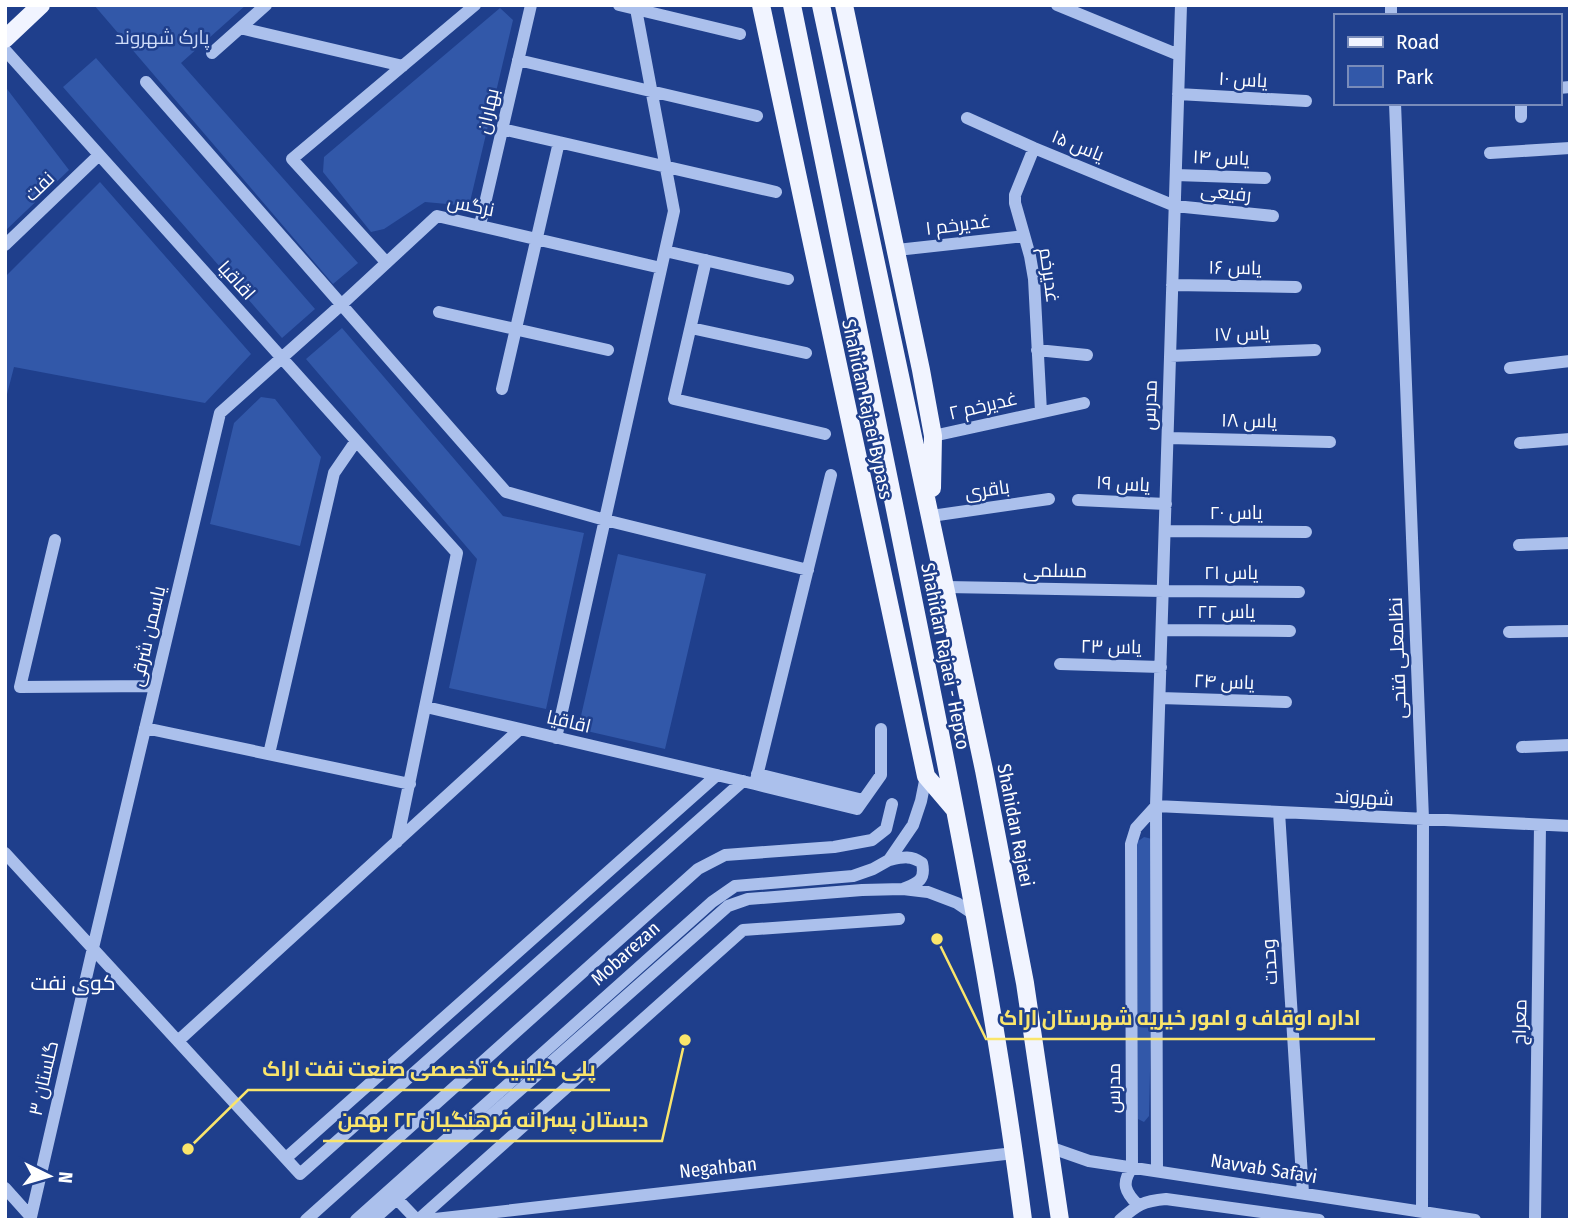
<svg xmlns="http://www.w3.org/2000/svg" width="1575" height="1225" font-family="'Fira Sans Condensed',Cairo,sans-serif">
  <rect width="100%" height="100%" fill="#1f3f8c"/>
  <path fill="#3258a9" d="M94,5H246L181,63L358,263L333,284Z
    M500,8L513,20L469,206L425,202L384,229L371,232L323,172L324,157Z
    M96,58L315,309L282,338L63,87Z
    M7,89L69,170L5,231V90Z
    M100,182L251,354L205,403L14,367L5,402V277Z
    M342,328L503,516L584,533L546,709L449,688L477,559L306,359Z
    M261,397L275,399L321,457L300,546L210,524L234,423Z
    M618,554L706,574L665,749L578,729Z
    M1144,837L1152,839L1155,847L1149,1116L1144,1122L1138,1119L1137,842Z"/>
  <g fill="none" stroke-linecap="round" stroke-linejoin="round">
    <path stroke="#abc0ec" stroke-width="12" d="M619,5L740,34
      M1057,5L1179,55
      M1391,5V16
      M240,28L403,66
      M5,50L457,553L397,842
      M212,53L266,5
      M518,60L757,116
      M146,82L506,492L605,520L808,570
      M1559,88L1570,87
      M1178,94L1306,101
      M1395,103L1423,819L1422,1212
      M1521,103V117
      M967,118L1034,148L1175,206L1273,216
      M502,129L776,192
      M1034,148L1015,195V203L1030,256L1034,279L1041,412
      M1490,153L1570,148
      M1176,175L1265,178
      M480,225L531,5
      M5,245L99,155
      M897,250L1024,236
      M665,251L788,279
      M706,260L674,399L825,434
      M386,262L292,159L475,5
      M1172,285L1296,287
      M439,312L608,350
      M691,328L806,353
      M1037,350L1087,355
      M1170,356L1315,350
      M1510,368L1570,361
      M502,389L559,142
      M933,436L1084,403
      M1168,438L1330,442
      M1520,443L1570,439
      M1078,500L1166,504
      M931,516L1049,499
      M1165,531L1306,532
      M55,540L20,687L155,686
      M1519,545L1570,543
      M946,587L1163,591L1299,592
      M1162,630L1290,631
      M1509,632L1570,631
      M1060,664L1161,667
      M1160,698L1286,702
      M426,707L755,784L857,809L881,775V729
      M145,728L410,784
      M556,738L674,211L636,9V5
      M1522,747L1570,745
      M269,754L334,473L356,441
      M757,774L863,800
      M755,784L831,475
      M1156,806L1570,826
      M1279,812L1303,1193
      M5,853L300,1174L743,781
      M889,860C903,857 911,855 922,863C926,881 917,883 903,889
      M178,1041L520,729
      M1049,1147L1089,1161L1475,1220
      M286,1158L717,775
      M1157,1171L1156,806L1181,5
      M5,1188L31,1217
      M396,1198L417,1220
      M1138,1205C1125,1192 1121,1183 1132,1168L1131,844L1136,828L1156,806
      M31,1217L93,948L220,413L341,305L437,216L661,268
      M306,1220L698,869L725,855L834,847L872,840L886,829L892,804
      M356,1220L712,902L735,886L853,876L873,869L889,860L913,825L921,801L926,776
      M373,1220L728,906L748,899L862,890L903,889L928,892L957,903L975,915
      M418,1220L743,930L899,919
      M426,1220L1014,1153
      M1120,1220C1137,1205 1143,1201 1166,1199L1319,1220
      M1535,1220L1540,825"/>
    <path stroke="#f1f4ff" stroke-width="18" d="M761,5L926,776L955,810
      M792,5C834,217 879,427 921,638C960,831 998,1025 1023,1220
      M821,5L984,770L1025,983L1060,1220
      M844,5L921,370L933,436L932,488
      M5,39L41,5"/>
  </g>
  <g text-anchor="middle" stroke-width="5" stroke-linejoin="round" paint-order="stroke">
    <g font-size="19" fill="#d0ddf9" stroke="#1f3f8c">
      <text x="162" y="44">پارک شهروند</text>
    </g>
    <g font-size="19" fill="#fff" stroke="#1f3f8c">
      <text transform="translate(1243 79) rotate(3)" y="7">یاس ۱۰</text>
      <text transform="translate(487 111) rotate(-77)" y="7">بهاران</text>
      <text transform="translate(1078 145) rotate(22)" y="7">یاس ۱۵</text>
      <text transform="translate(1221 157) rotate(2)" y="7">یاس ۱۴</text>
      <text transform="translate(39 186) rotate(-44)" y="7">نفت</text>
      <text transform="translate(1226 192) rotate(6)" y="7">رفیعی</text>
      <text transform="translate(471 205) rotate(11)" y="7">نرگس</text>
      <text transform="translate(958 224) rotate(-7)" y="7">غدیرخم ۱</text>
      <text transform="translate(1235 267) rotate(1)" y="7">یاس ۱۶</text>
      <text transform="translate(1050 275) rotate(82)" y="7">غدیرخم</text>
      <text transform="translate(237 280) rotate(48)" y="7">اقاقیا</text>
      <text transform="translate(1242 333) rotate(-2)" y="7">یاس ۱۷</text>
      <text transform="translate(983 405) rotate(-13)" y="7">غدیرخم ۲</text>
      <text transform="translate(1149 405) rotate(-88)" y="7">مدرس</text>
      <text transform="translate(868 409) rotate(78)" y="7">Shahidan Rajaei Bypass</text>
      <text transform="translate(1249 420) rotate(1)" y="7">یاس ۱۸</text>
      <text transform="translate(1123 483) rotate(3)" y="7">یاس ۱۹</text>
      <text transform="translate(987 489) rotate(-8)" y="7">باقری</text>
      <text x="1236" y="519">یاس ۲۰</text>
      <text transform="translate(1055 570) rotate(1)" y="7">مسلمی</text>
      <text x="1231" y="579">یاس ۲۱</text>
      <text x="1226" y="618">یاس ۲۲</text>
      <text transform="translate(147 636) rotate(-77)" y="7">یاسمن شرقی</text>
      <text transform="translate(1111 646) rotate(1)" y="7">یاس ۲۳</text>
      <text transform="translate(946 656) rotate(79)" y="7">Shahidan Rajaei - Hepco</text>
      <text transform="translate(1397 658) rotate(-92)" y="7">نظامعلی فتحی</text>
      <text transform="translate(1224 681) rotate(2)" y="7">یاس ۲۴</text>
      <text transform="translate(569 721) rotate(13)" y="7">اقاقیا</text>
      <text transform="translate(1364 797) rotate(3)" y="7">شهروند</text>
      <text transform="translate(1016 825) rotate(79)" y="7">Shahidan Rajaei</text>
      <text transform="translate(625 953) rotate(-42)" y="7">Mobarezan</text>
      <text transform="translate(1269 962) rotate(-94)" y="7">وحدت</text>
      <text transform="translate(1519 1022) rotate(-89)" y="7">معراج</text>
      <text transform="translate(43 1078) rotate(-77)" y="7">گلستان ۳</text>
      <text transform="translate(1113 1088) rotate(-90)" y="7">مدرس</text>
      <text transform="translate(718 1167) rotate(-6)" y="7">Negahban</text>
      <text transform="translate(1264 1168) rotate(9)" y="7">Navvab Safavi</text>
    </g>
    <g font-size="21" fill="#fff" stroke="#1f3f8c">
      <text x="73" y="990">کوی نفت</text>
    </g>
  </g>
  <path fill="none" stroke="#fae56b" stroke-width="2.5" d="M937 939L986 1039H1375M188 1149L248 1090H610M685 1040L662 1141H323"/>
  <g fill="#fae56b" stroke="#1f3f8c" stroke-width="2.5">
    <circle cx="937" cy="939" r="7"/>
    <circle cx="188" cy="1149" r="7"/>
    <circle cx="685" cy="1040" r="7"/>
  </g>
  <g font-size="21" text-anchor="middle" font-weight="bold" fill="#fae56b" stroke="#1f3f8c" stroke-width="5" stroke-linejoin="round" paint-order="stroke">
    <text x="1180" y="1025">اداره اوقاف و امور خیریه شهرستان اراک</text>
    <text x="429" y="1076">پلی کلینیک تخصصی صنعت نفت اراک</text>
    <text x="493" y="1127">دبستان پسرانه فرهنگیان ۲۲ بهمن</text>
  </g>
  <rect width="1575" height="1225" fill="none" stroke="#ffffff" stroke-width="14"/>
  <rect x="1334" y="14" width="228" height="91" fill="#1f3f8c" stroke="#798cba" stroke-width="2"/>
  <rect x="1348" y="37" width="35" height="10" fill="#f1f4ff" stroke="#798cba" stroke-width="2"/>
  <text x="1396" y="49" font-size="21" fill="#ffffff">Road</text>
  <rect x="1348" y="66" width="35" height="21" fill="#3258a9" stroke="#798cba" stroke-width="2"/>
  <text x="1396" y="84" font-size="21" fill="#ffffff">Park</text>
  <g transform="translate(49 1176) rotate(95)" stroke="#1f3f8c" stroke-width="5" paint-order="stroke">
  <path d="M0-5L12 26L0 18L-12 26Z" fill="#ffffff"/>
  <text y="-10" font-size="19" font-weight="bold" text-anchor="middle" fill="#ffffff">N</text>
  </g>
</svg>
